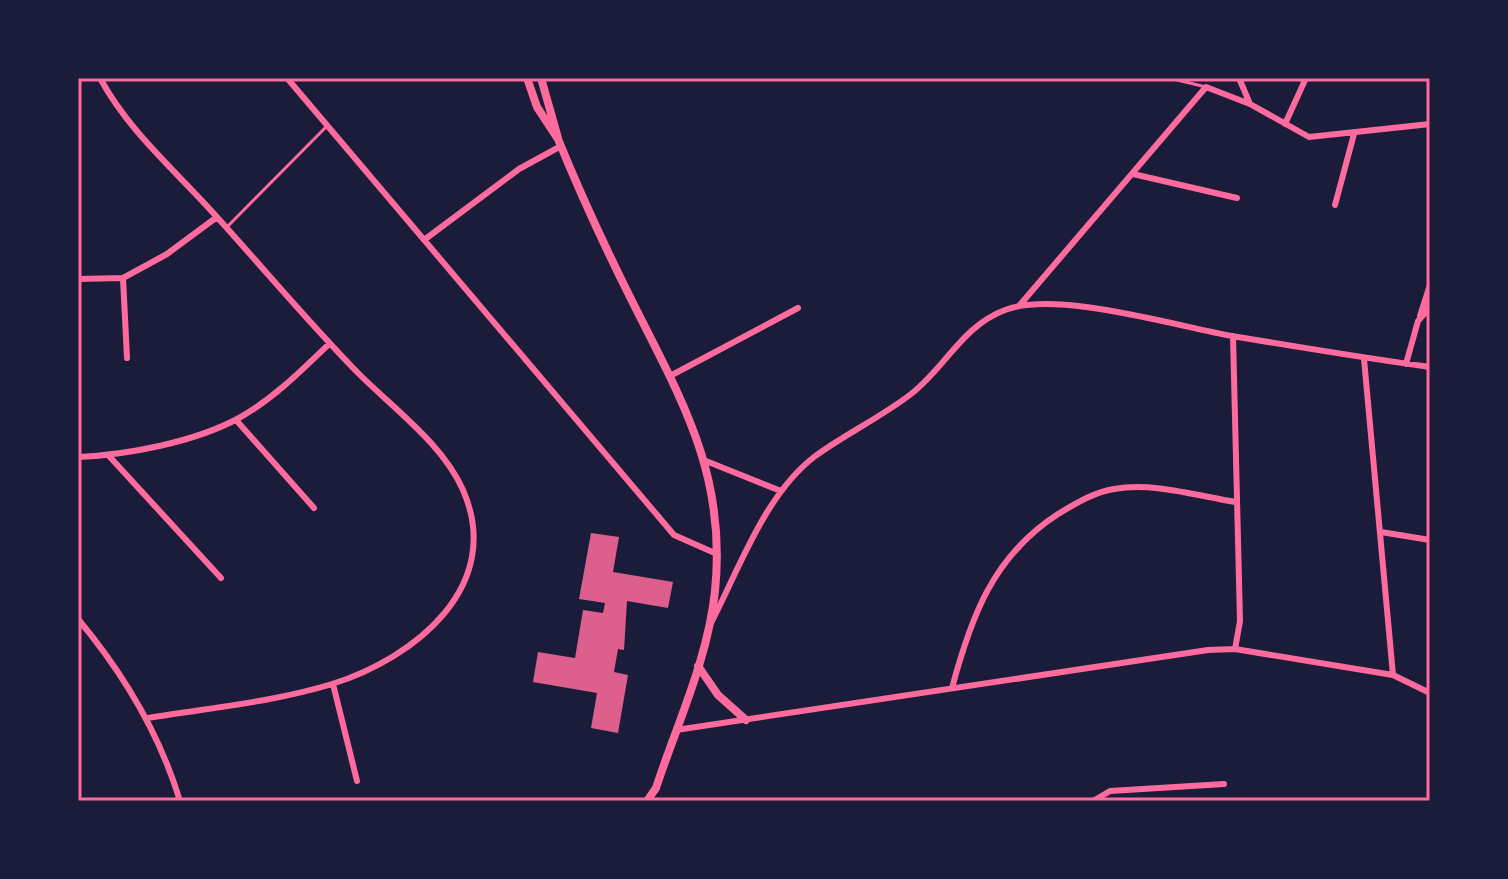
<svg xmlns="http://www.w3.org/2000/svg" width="1508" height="879" font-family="Quicksand,sans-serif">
  <rect width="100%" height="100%" fill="#1b1b3a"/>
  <path fill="#dd5f8e" d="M591,533L619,537L613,572L673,582L668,608L627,601L624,650L618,649L614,672L628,675L618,733L591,728L597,693L533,682L538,652L575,658L583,610L603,613L605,603L579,599Z"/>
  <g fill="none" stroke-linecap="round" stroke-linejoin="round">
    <path stroke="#ff6b9d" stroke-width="3" d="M1169,78L1206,87
      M228,226L326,127"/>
    <path stroke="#ff6b9d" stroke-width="6" d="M100,78C129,132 176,171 216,216C264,269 309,323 358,373C393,408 443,444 463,490C505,586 415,658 332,684C274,702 208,708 148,718
      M287,78L674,535L717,554
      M1239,78L1250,104
      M1285,124L1306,78
      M1133,174L1237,198
      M1335,205L1354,134
      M424,240L519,169L561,146
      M123,278L127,358
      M78,279L123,278L167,254L217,217
      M1019,306L1206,87L1250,104L1309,137L1430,124
      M1420,316L1430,285
      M1233,336L1240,621L1235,649
      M1364,359L1393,675
      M1406,364L1418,321L1430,307
      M670,376L798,308
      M236,420L314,508
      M109,456L221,578
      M78,457C127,455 195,442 239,418C273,399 301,371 329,344
      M706,461L781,491
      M1381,532L1430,540
      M78,619C124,674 159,732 180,801
      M712,621C740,567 765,495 814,457C845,434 880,418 911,394C945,368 962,326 1005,310C1056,290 1176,326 1232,336C1298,347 1364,358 1430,367
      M333,684L357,781
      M952,688C971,617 993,556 1058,514C1075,504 1094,492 1114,489C1153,482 1198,496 1236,502
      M676,730L1208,650L1235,649L1393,675L1430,693
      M1093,801L1110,791L1224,784"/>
    <path stroke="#ff6b9d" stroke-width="8" d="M527,78L537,107L558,139C580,193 605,247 631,299C681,399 727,474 715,591C708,659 677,724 656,788L647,801
      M541,78L558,138
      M698,666L718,695L746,720"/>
  </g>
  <rect width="1508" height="879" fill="none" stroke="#1b1b3a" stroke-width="160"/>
  <rect x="80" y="80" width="1348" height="719" fill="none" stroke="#ff6b9d" stroke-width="3"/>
</svg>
